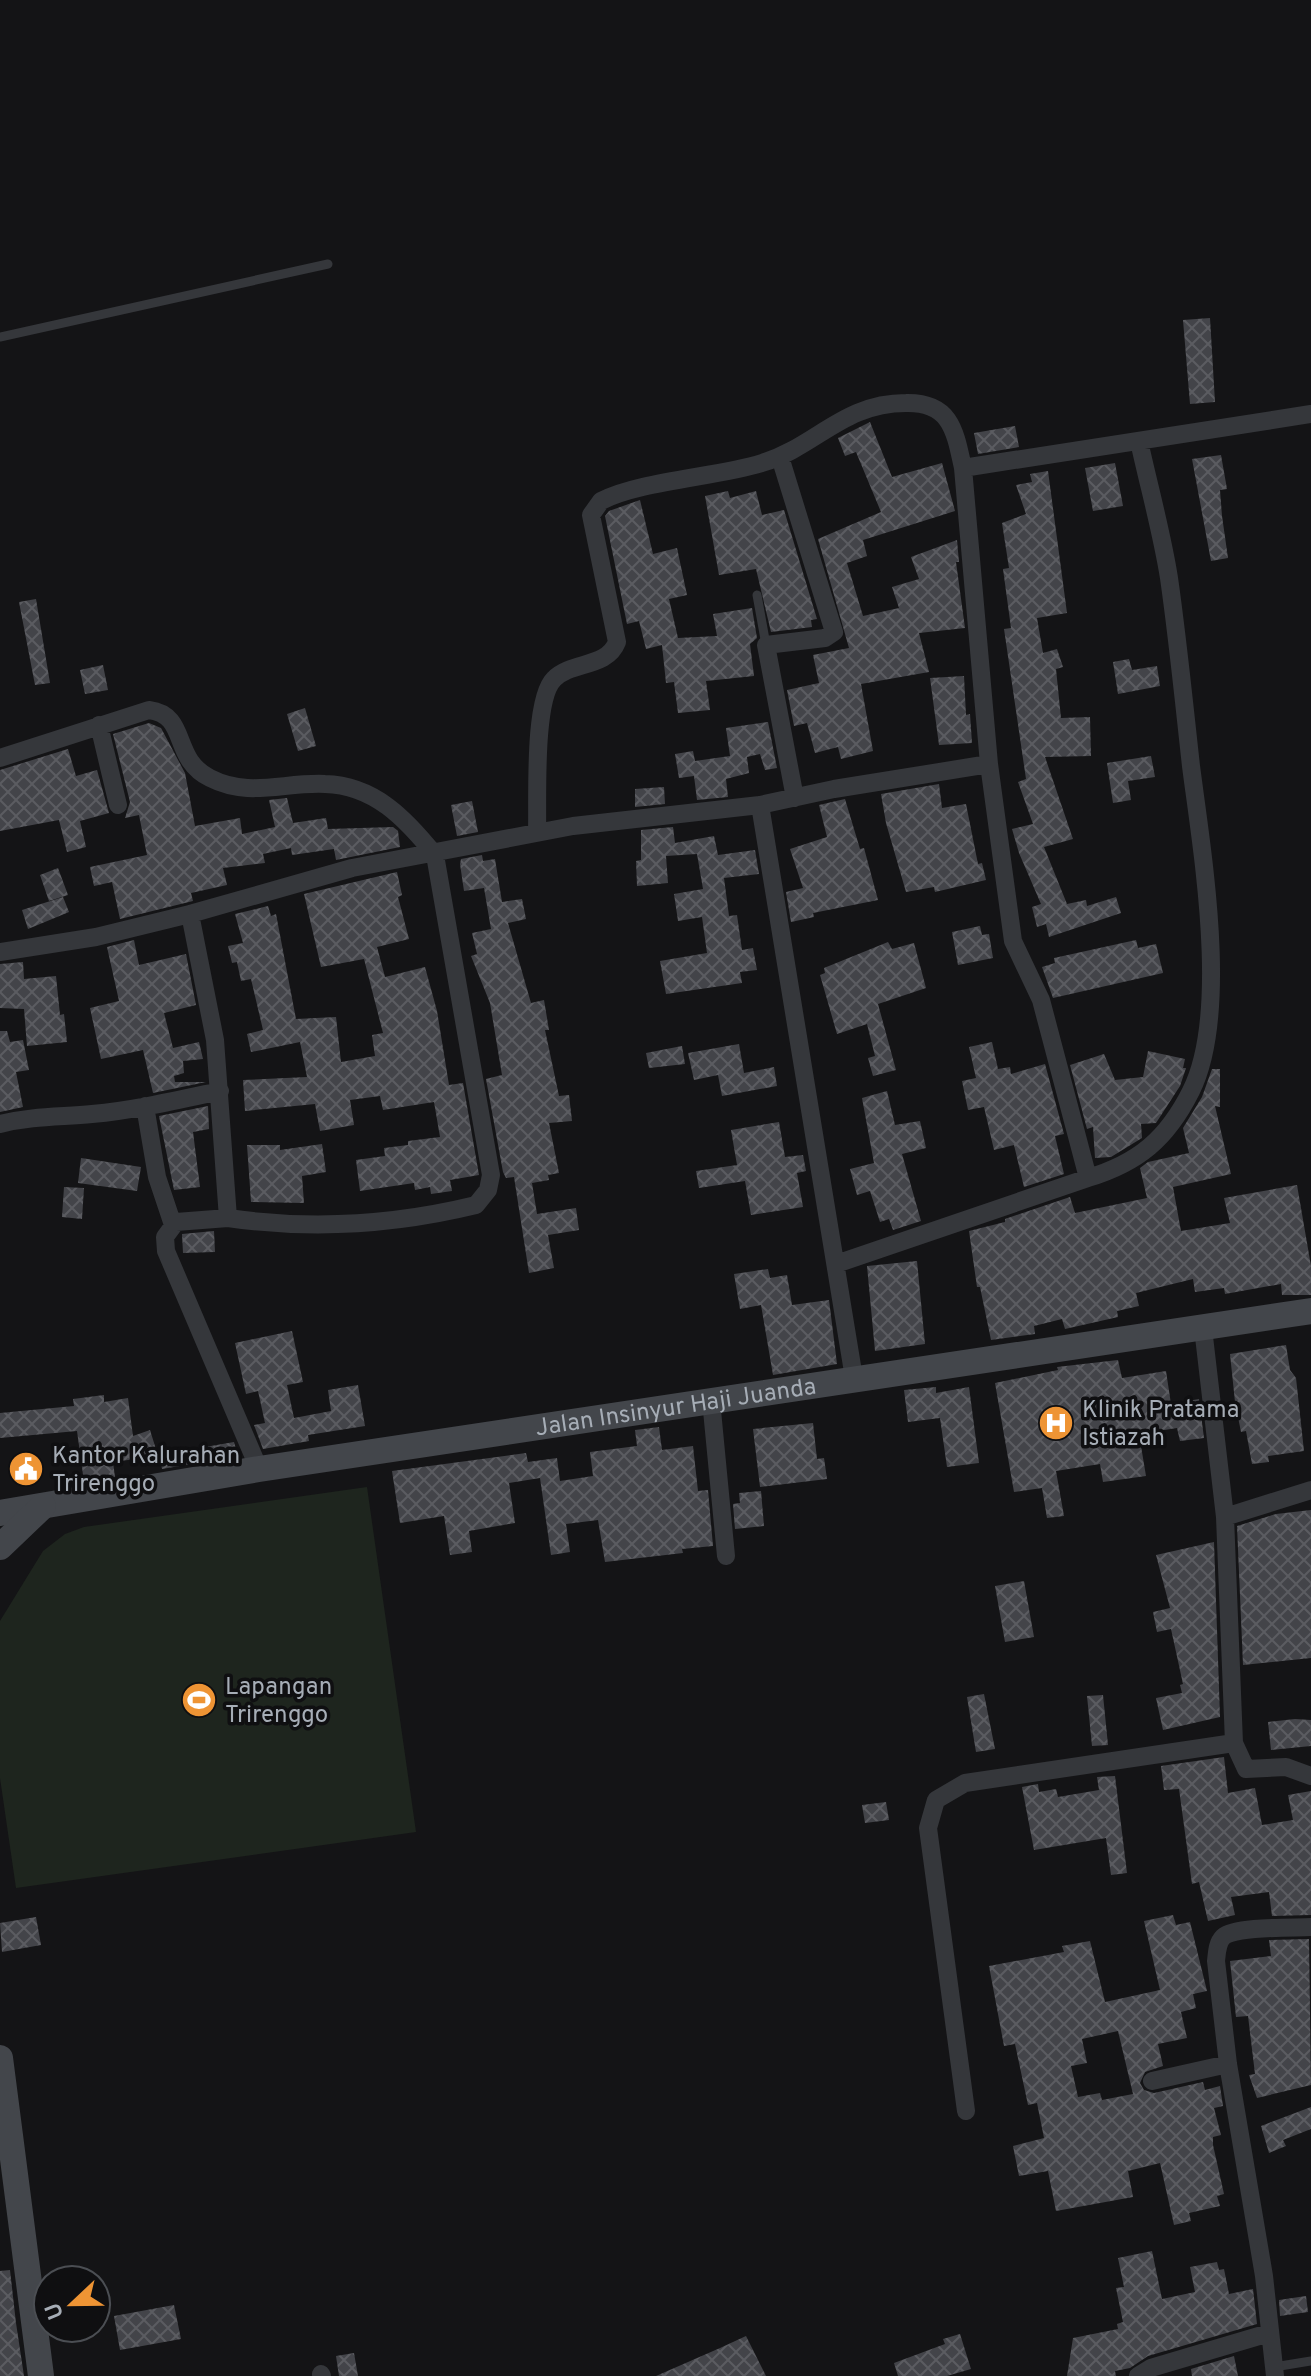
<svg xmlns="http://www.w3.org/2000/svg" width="1311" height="2376" font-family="Overpass,sans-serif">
  <defs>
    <pattern id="building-cross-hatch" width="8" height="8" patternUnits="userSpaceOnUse" patternTransform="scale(2)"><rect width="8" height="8" fill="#434449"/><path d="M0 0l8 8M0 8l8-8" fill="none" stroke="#5b5c61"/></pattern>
  </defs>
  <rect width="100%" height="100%" fill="#141416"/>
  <path fill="#1e251e" d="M367,1487L416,1832L16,1888L0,1778V1621L43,1551L65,1534L84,1527Z"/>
  <path fill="url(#building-cross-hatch)" fill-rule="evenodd" d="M1210,318L1215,402L1190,404L1183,320Z
    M870,422L892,477L942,463L955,511L863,540L867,556L847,563L863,616L899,608L892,587L919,579L911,557L957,540L959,562H956L965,628L919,633L929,672L861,684L873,751L841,759L838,747L815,753L807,723L794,726L787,690L819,683L813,655L849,648L818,539L881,512L856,452L845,456L838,438Z
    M1015,426L1019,447L978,454L974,433Z
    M1221,455L1227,489L1220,490L1222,516L1228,558L1211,561L1192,459Z
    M1115,463L1123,506L1093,511L1085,468Z
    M1048,471L1067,613L1037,618L1043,653L1057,649L1063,667L1056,669L1061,718L1090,717L1091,756L1045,757L1073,839L1044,847L1067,904L1086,900L1087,906L1116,897L1121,913L1049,937L1046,924L1037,927L1032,907L1041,904L1019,853L1012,829L1033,824L1018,782L1026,779L1004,629L1011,628L1003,569L1009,568L1002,523L1026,514L1016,485L1032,482L1030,474Z
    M728,491L730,498L756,491L762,515L784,510L817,619L811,620L812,627L771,632L756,569L719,575L705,496Z
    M640,500L653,554L677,548L687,595L669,599L678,638L717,636L713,614L752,608L757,638L750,644L754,676L706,681L710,710L678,713L674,682L666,683L662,645L646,649L639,621L627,624L605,516L609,511Z
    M36,599L50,683L35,685L19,602Z
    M1129,659L1132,670L1157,666L1160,686L1118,694L1113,662Z
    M103,665L108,690L85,694L80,670Z
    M964,676L966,715L970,714L972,743L939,745L930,678Z
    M305,708L316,746L298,751L287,714Z
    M768,722L777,768L765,770L760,754L747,757L749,773L726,779L728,797L697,800L694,776L679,778L675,754L693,751L695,761L730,756L726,728Z
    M149,723L161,728L185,773L195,826L240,818L242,834L275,827L269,800L287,798L293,823L326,818L328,829L393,827L398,831L400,847L336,860L334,849L292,855L291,848L263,854L265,863L223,868L227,885L191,893L193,901L120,919L112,882L94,886L90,867L147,855L139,815L125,818L130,802L113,734Z
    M68,749L76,776L97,770L109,813L80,821L86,847L67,852L59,820L0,831V770Z
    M1151,756L1155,777L1128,781L1131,800L1113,803L1107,763Z
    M939,784L942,808L966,804L978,864L982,863L986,880L935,892L934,887L906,892L886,823L881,794Z
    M664,787L665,804L635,807V789Z
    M845,799L860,849L864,848L878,900L813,913L814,917L791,922L786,892L803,888L790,849L827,837L819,805Z
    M472,801L478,832L457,836L451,805Z
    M673,827L675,843L714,836L718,855L755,850L759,874L724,878L729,916L737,915L742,950L753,948L757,970L740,972L742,983L666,994L660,961L707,953L702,917L678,921L674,894L703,889L697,854L666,856L668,883L637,886L636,861L641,860V830Z
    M482,855L483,861L495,859L502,902L522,899L526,919L508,923L531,1003L544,1000L549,1030H545L559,1096L569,1095L572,1121L549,1123L559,1173L548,1175L549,1180L532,1183L537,1214L576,1208L579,1230L548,1235L554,1268L529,1273L514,1177L506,1178L503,1172L486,1079L502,1075L490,1003L471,956L477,954L472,933L491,929L484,888L464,891L460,864L461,859Z
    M58,868L68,895L49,901L40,875Z
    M397,872L402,895L398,897L409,939L377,947L385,977L425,967L437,1011L449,1085L463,1083L479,1175L450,1180L452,1191L431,1194L430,1187L415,1190L414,1183L360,1191L356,1160L385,1156L384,1148L408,1145V1141L440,1137L434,1102L383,1110L380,1096L350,1100L354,1125L320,1131L315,1104L245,1111L243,1080L307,1077L300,1042L251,1052L247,1034L263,1030L251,979L241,981L237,962L232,963L228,946L243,943L235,914L268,906L271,916L276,914L296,1019L336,1017L341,1062L375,1056L372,1035L383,1033L364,959L321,967L304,894Z
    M63,897L69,912L28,929L22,910Z
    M980,926L982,935L989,934L993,958L958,965L952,932Z
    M134,940L139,965L186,954L196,1005L164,1013L173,1048L199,1042L203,1059L183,1061L184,1073L174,1076L175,1082H206L153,1093L143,1050L101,1059L90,1008L119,1001L107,947Z
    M1136,940L1138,948L1156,944L1163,973L1053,998L1042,967L1055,963L1054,958Z
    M888,942L892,949L914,943L926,988L878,1004L896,1070L873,1076L868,1058L875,1056L867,1024L837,1034L820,975L825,973L824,968Z
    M23,962L24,979L56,976L60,1015L64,1014L67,1042L27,1046L24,1009L0,1008V964Z
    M0,1031H7L10,1042L23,1040L29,1070L16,1072L23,1107L0,1112Z
    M992,1042L998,1069L1010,1067L1011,1074L1045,1064L1064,1134L1055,1136L1064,1174L1024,1187L1014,1145L994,1150L984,1107L968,1110L962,1081L976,1078L969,1047Z
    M739,1044L744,1073L774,1067L777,1086L722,1096L718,1075L694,1080L688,1053Z
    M682,1046L685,1064L649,1068L646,1053Z
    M1148,1051L1185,1059L1183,1068H1186L1180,1086L1156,1123L1141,1124L1142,1138L1111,1157L1095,1158L1093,1127L1087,1129L1070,1065L1104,1054L1115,1080L1143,1077Z
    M1212,1069H1220V1107L1215,1106L1231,1174L1173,1187L1181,1231L1230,1223L1224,1198L1297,1185L1311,1266V1295H1282L1281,1284L1225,1294L1224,1288L1195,1292L1193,1279L1136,1293L1139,1306L1117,1311L1118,1317L1065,1329L1062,1319L1034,1326L1035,1334L991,1340L980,1287H977L969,1231L1005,1222V1219L1070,1197L1075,1213L1147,1198L1140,1168L1148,1162L1189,1153L1183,1128L1202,1097Z
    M887,1091L895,1125L920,1121L926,1148L902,1154L921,1221L893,1230L889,1219L880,1222L870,1191L857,1195L850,1169L874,1163L862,1098Z
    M208,1106L209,1129L193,1132L200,1187L174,1190L159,1116Z
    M779,1122L785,1157L803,1155L806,1171L797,1173L803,1207L751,1215L745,1181L699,1188L696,1171L737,1165L731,1130Z
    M322,1144L326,1172L302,1176L304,1203L251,1202L247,1145H280V1150Z
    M81,1158L141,1167L137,1191L78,1183Z
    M64,1187L84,1188L82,1219L62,1217Z
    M214,1231L215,1252L183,1253L182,1234Z
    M917,1261L925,1344L875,1351L867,1266Z
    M768,1269L770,1278L787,1275L792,1305L829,1300L837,1364L773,1375L761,1305L740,1309L734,1274Z
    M292,1331L303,1382L287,1385L294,1418L331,1411L328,1390L358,1385L365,1426L308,1435L309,1441L263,1449L254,1425L265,1423L258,1391L246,1394L235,1343Z
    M1286,1345L1290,1370L1296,1378L1304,1451L1268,1456L1269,1462L1252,1464L1246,1431L1241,1432L1235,1402L1230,1354Z
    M1118,1360L1122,1378L1166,1371L1171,1404L1199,1399L1204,1438L1180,1441L1177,1428L1139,1434L1146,1476L1103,1482L1100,1464L1056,1471L1064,1516L1047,1518L1042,1488L1014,1492L995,1383L1058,1370L1057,1367Z
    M936,1387V1393L969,1387L979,1463L947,1467L940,1418L908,1422L904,1390Z
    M104,1395V1402L128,1398L133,1436L150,1430L159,1459L145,1464L143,1458L113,1462L115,1477L84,1482L77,1431L0,1438V1413L74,1406L73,1399Z
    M813,1423L817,1459L824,1458L827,1479L760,1487L753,1429Z
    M659,1427L662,1450L693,1446L698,1491L708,1490L713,1546L682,1549L683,1553L605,1562L598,1520L566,1524L570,1552L551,1555L540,1478L509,1483L515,1523L469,1531L472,1552L450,1555L444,1516L400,1523L392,1471L526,1453L528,1462L557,1458L560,1481L593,1476L590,1452L637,1446L635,1430Z
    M234,1442L238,1456L162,1469L159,1455Z
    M761,1491L764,1526L735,1529L733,1504L740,1503L739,1493Z
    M1311,1510V1658L1243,1665L1237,1526L1276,1514Z
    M1214,1542L1220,1717L1163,1730L1156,1698L1182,1693L1180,1685L1183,1684L1171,1629L1157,1632L1153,1612L1170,1608L1156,1555Z
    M1024,1581L1034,1637L1005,1642L995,1586Z
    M984,1694L995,1749L976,1752L967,1697Z
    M1103,1695L1108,1745L1092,1746L1087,1696Z
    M1295,1719L1311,1720V1746L1271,1750L1268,1722Z
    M1224,1757L1228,1793L1255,1788L1262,1825L1293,1820L1288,1795L1311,1791V1915L1272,1916L1269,1892L1231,1897L1235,1915L1208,1921L1199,1882L1192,1884L1179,1789L1164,1790L1161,1766Z
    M1115,1776L1127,1873L1111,1875L1106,1838L1034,1850L1022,1787L1038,1784L1039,1792L1056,1789L1058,1797L1099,1790L1097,1777Z
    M886,1802L889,1820L865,1823L862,1805Z
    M1173,1915L1176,1925L1190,1922L1207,1991L1193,1994L1196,2008L1181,2012L1187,2038L1158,2044L1163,2066L1145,2072L1140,2083L1144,2090L1154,2093L1203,2082L1205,2090L1220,2086L1223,2106L1214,2108L1221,2135L1213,2137V2145L1224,2194L1217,2196L1220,2206L1189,2213L1191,2221L1174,2225L1160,2163L1128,2171L1133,2197L1056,2211L1048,2171L1019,2176L1013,2146L1044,2138L1037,2103L1028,2105L1015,2044L1004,2046L989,1966L1064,1952L1062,1946L1090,1941L1105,2002L1160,1990L1144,1921ZM1118,2031L1133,2094L1102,2100L1100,2093L1078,2097L1071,2066L1087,2063L1082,2039Z
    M36,1917L41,1945L2,1952L0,1923Z
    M1309,1939L1311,2085L1257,2098L1249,2075L1255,2074L1248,2016L1236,2017L1230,1961L1271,1956L1269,1940Z
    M1311,2107V2129L1283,2140L1286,2146L1269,2153L1261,2126Z
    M1152,2251L1162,2299L1195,2292L1190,2267L1217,2262L1219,2270L1224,2269L1229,2294L1253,2289L1257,2324L1148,2356L1130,2368L1115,2371L1116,2376H1067L1073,2338L1118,2329L1117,2324L1123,2322L1116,2288L1124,2287L1118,2258Z
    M10,2270L16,2323L24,2376H0V2271Z
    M1306,2296L1308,2312L1280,2316L1279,2300Z
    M174,2305L181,2339L120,2350L114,2316Z
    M960,2334L971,2369L947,2376H898L894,2363L945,2344L943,2339Z
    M746,2336L766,2376H656L720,2348Z
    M354,2353L358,2376H339L336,2356Z
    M1234,2356L1238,2376H1192L1191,2369Z"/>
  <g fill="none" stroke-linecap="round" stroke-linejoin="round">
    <path stroke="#35373b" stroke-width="9" d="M0,337L328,264
      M757,595L766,645
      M1274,2367L1311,2361"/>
    <path stroke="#35373b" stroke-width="18" d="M780,457L834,632L825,638L766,645L795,798
      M963,468L1311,414
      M99,725L118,805
      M0,758L149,710C189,715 171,759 210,778C249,798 283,782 325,784C374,785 406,819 435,855L491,1175L488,1190L476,1205C394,1225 312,1230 228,1218
      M760,805L854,1378
      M190,914L352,868L573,826L760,805L834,789L989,764L963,468C955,431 951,402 906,403C843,403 817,446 762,463C717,477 639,481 601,501L591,515L617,642C607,668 572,661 554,679C533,699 538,801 537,833
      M0,952L96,937L190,914L215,1040L228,1218L176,1222L165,1237L166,1251L259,1469
      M145,1106L157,1177L173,1225
      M0,1124C32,1116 60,1117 92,1114C135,1110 178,1100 220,1091
      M1088,1178C1138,1163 1167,1139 1191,1091C1230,1013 1202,852 1191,766C1184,703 1178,641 1169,578C1162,533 1149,487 1139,441
      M836,1264L1088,1178L1041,1000L1013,941L989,764
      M1203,1328L1225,1517L1234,1743L1246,1769L1286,1767L1311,1776
      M711,1400L726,1556
      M1225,1517L1311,1490
      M1152,2081L1228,2064
      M966,2111L928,1828L936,1800L965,1783L1234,1743
      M321,2374L322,2376
      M1138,2376L1151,2368L1269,2333
      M1275,2376L1264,2276L1228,2064L1216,1961C1217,1953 1217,1943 1223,1937C1236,1926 1293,1928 1311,1927"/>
    <g stroke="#43464b" stroke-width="26">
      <path id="s1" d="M0,1513L259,1469L1311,1311"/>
      <path d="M0,1547L43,1506"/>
      <path d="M0,2058L41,2376"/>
    </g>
  </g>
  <defs>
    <g id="hospital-disc" transform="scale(1.8)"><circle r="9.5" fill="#ee9434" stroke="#0f0f11"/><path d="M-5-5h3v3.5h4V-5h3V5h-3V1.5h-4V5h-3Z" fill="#fff"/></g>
    <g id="civic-disc" transform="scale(1.8)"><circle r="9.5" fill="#ee9434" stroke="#0f0f11"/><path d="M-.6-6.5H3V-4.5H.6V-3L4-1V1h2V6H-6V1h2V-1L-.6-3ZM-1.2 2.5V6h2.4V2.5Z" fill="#fff"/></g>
    <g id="stadium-disc" transform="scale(1.8)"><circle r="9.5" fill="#ee9434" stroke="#0f0f11"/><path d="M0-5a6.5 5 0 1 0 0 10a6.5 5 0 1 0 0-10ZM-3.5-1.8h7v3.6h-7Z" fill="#fff"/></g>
  </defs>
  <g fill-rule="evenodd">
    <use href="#hospital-disc" x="1056" y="1423"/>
    <use href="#civic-disc" x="26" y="1469"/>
    <use href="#stadium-disc" x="199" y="1700"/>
  </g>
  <g text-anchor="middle" stroke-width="7" stroke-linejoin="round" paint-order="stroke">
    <g font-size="24" fill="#a6adb6" stroke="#0f0f11">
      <text dy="8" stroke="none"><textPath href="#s1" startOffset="684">Jalan Insinyur Haji Juanda</textPath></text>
    </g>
    <g font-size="24" fill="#a6adb6" stroke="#0f0f11" text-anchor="start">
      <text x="1082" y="1417">Klinik Pratama<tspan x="1082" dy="28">Istiazah</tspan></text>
      <text x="52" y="1463">Kantor Kalurahan<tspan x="52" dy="28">Trirenggo</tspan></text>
      <text x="225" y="1694">Lapangan<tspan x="225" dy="28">Trirenggo</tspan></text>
    </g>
  </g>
  <g transform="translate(72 2304) rotate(248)"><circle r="38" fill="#0f0f11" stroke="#4b4e53" stroke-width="2"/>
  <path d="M0-6L14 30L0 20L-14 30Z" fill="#ee9434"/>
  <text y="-12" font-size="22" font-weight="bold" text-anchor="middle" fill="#a6adb6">U</text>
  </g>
</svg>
